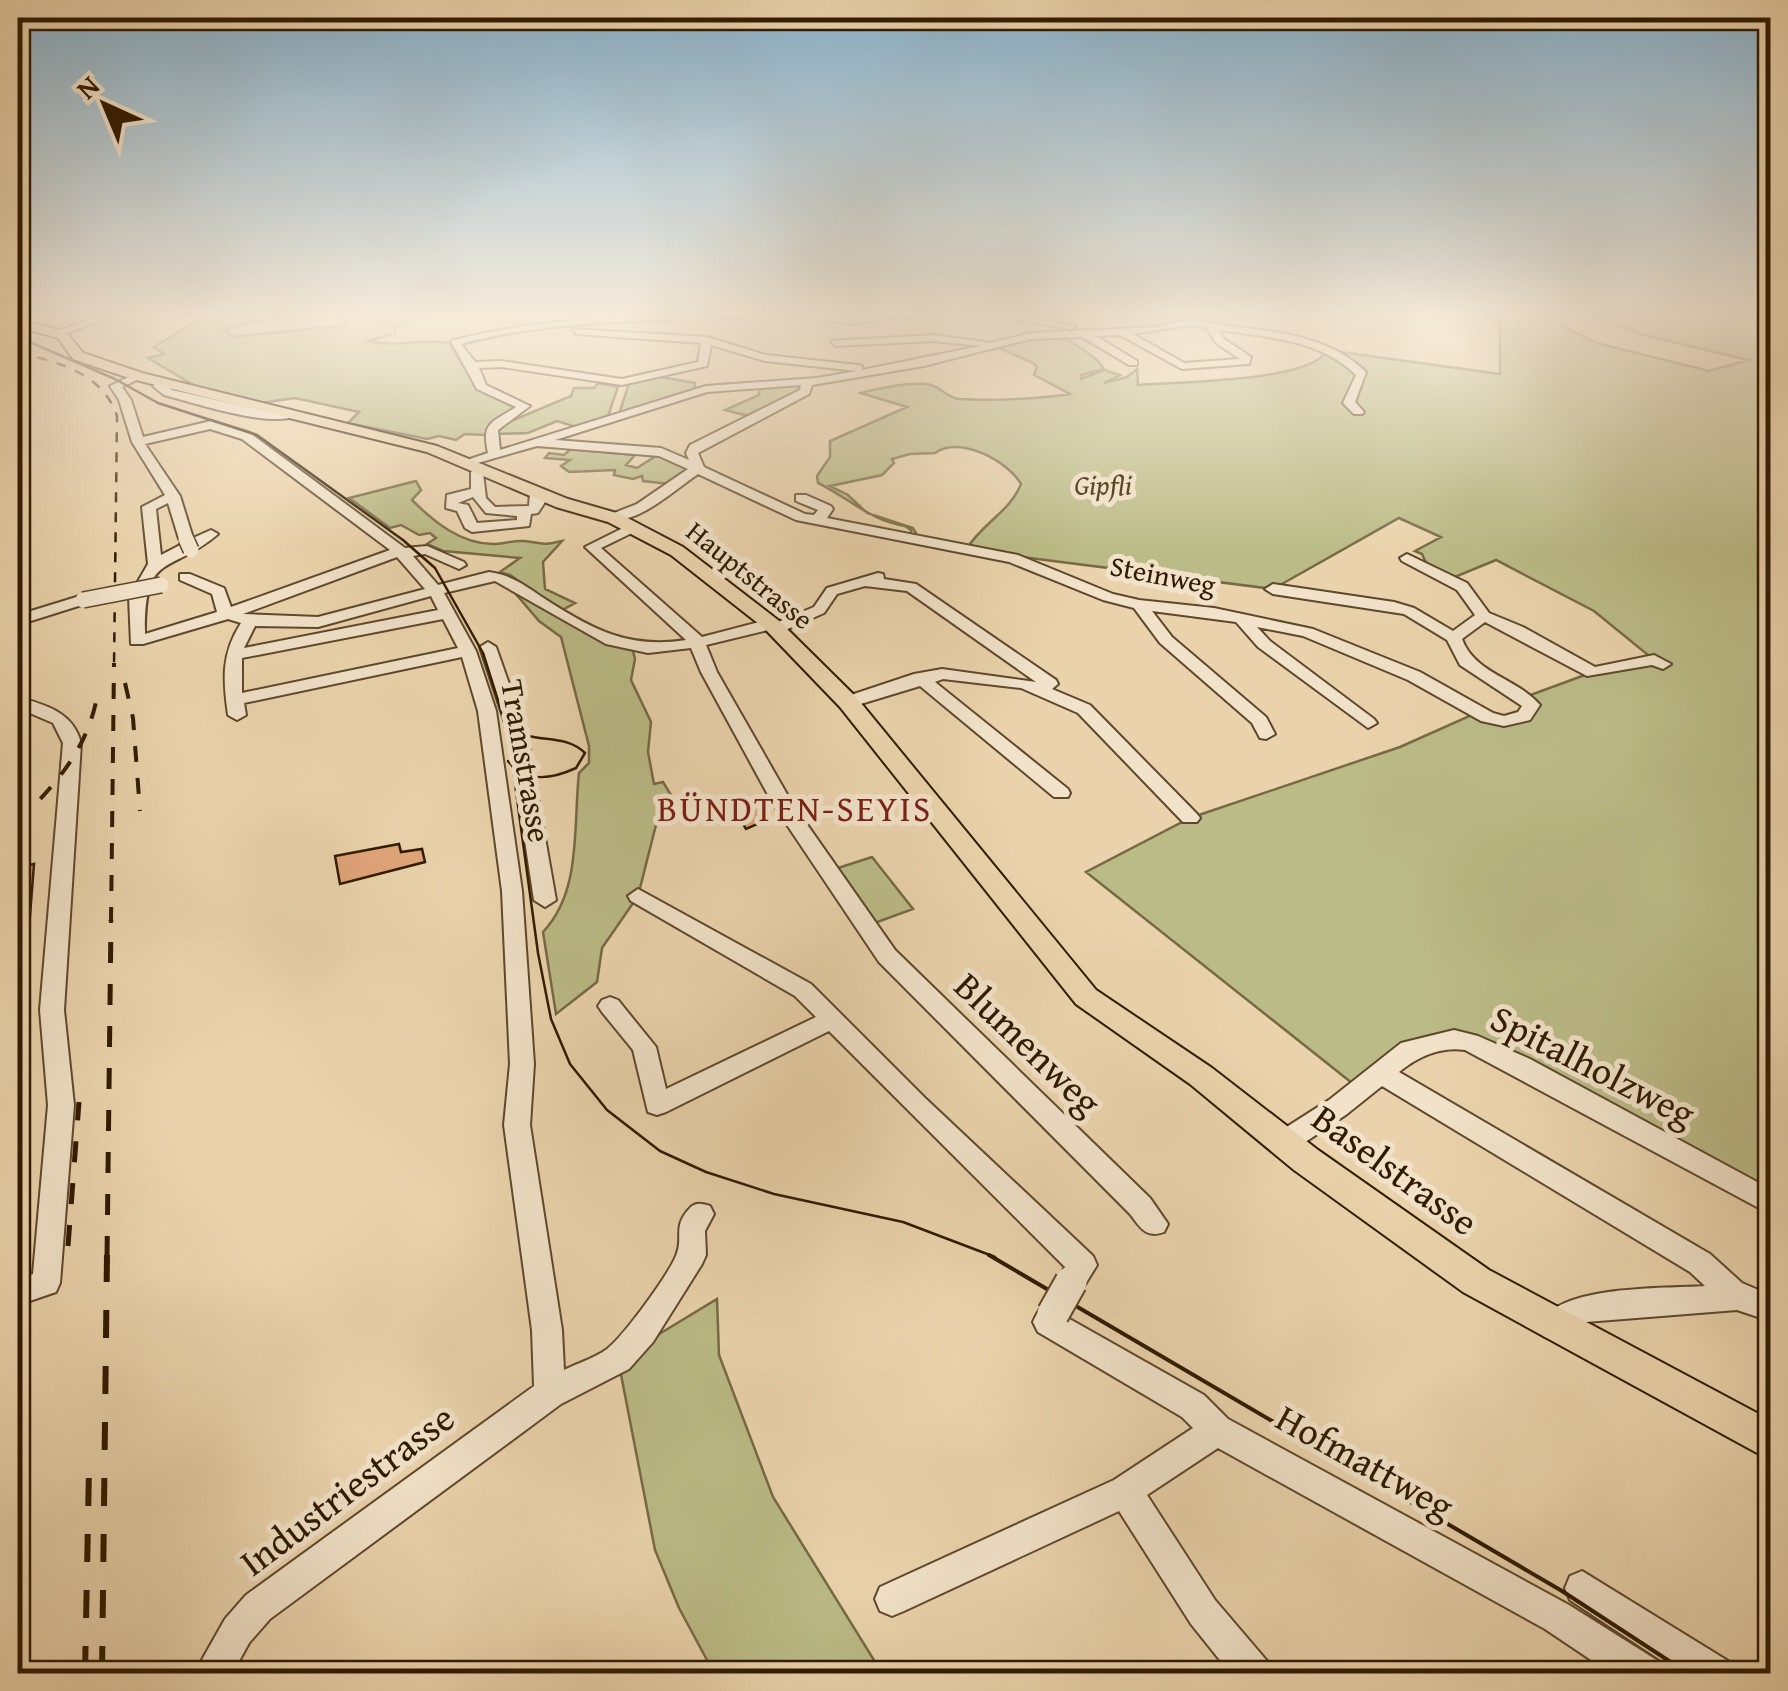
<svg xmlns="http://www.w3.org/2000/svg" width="1788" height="1691" font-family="'Gentium Book Plus',serif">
  <rect width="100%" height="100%" fill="#ead3ac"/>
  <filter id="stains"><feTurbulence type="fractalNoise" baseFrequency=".002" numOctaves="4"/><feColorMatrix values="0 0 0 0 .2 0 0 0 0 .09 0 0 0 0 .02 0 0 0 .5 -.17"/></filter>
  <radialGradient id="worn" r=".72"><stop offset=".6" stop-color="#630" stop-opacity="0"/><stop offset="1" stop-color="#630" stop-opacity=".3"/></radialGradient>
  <path fill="#bbbb87" stroke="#766a44" stroke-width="2.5" d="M206,315H290L225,329L232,337L346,325L337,315H432L407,321L395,328V333L368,341C396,348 421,338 449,343L479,390L519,406L487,435L465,434L456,440L439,436L427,439L348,423L359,412L295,398L248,405L212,396L148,358L164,354L154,347Z
    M1486,315H1568L1560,319L1562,326L1597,343L1709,371L1748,360L1639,334L1592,315H1770V1196L1470,1038L1352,1083L1086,872L1190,818L1400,747L1476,713L1487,717L1524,716L1525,697L1593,672L1653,659L1594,611L1496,560L1455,577L1427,565L1422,554L1415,551L1441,537L1399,518L1273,589L966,550C981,524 1010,512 1021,484C1008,461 959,435 935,453L910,454L892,459L894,463L882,475L830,486L848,495L867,513L913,528L916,533L912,540L911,530L905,526C869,520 849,498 818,483L817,476L830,457V441L907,407L861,393C881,388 913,381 931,385C941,388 948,398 959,399C992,401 1038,399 1070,394L1034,375L1037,367L1033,363L997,347C1012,343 1036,333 1052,335C1068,337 1098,358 1104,369L1081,375V379L1104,370L1120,375L1104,383L1127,377L1137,369L1138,385C1175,382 1313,382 1327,350L1500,374V325Z
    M656,376L695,383V391L619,414L629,383Z
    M598,383L618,387L607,419L579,428L557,421L528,433L496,434L497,427L571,396L574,388H594Z
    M797,385L799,393L748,416L725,410L759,395L760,387Z
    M571,449L635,455L626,465L637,468L659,454L691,467L669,484L643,481L642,476L633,479L614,475L615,470L569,472L561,466L570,460L545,458L549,453L564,455Z
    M416,481L421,490L412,500C434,522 461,544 493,544C503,544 514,540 524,541C544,543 540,546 562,541L543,562L545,589L575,603L560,611L510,575L500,572L520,558L443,551L427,544L436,538L430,533L419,535L401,525L390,528L349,498Z
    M509,586L632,647L635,659L631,680L651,722L648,752L654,784L663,782L671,795L657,800L659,813L638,896L602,948L597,982L556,1014L543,932C582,891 573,827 579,773L589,763V746L561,637L539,621Z
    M872,857L913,909L872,924L832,870Z
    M717,1299L719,1355L773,1497L882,1673H714L679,1608L655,1550L618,1359Z"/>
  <path fill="#e1a57a" stroke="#301a00" stroke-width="2.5" d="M751,801L769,819L746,829L733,808Z
    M399,844L401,852L422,849L425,862L340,884L335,856Z
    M34,864L26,967H18V868Z"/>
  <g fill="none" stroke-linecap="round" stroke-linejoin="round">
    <g stroke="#5e482b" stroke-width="4">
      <path id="minor" d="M103,315H116L61,335L52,333Z
        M666,315H748L743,318C649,321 553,319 461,344L475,362L501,361L622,379L698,362L701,343L576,334L572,329L707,337L766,355L858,365L862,366V370L980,346L934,341L835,346L831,341L934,335L991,343L1030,333L1155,327L1187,320L1193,315H1204L1198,321C1256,332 1321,328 1366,372L1355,402L1364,412L1362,414H1354L1343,403L1356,375C1319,339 1267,337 1218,330L1224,339L1251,357L1249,364L1182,369L1120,335L1096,336L1137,361V365H1129L1082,337L1030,339L924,366L812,385L809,394L698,453L704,467L805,514L814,515L818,510L796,501V495H806L831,506L833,509L827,518L1018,555L1113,594L1139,600L1214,608L1313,629L1420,672L1493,713L1504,716L1518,712L1522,706L1460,665L1447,640L1404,614L1273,594L1265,589L1273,584L1394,602L1414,608L1453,631L1475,615L1457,590L1402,561L1400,558L1407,554L1467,583L1489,613L1523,627L1595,667L1654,655L1671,664L1663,669L1652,665L1587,676L1485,622L1462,639C1475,674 1517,678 1540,705L1530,720L1504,726L1481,721L1408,680L1303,636L1257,627L1270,641L1374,719L1377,723L1368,728L1258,647L1236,622L1152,611L1172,637L1266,717L1275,734L1266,739L1260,738L1252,723L1160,643L1134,608L1103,600L1009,562L796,520L698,474C673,491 641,522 609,521V515L637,504L688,469L659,456L537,446L467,466V460L488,453C481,422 492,423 516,407L477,389L451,341C522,322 593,317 666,315ZM1190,325L1207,328L1216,343L1240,359L1184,363L1133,334ZM711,345L765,361L857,371L817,378L706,386L500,450L498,430L530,406L486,385L479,368L501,367L622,385L707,366ZM801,385L800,390L690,445L686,453L689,460L661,448L555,440L707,392Z
        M787,315L853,318L912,315L853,324Z
        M994,315H1015L1076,326L1071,329Z
        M137,373L142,376L141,378L122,387L131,400L143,437L211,421L250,433L405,548L427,546L464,562L466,565L459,569L425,554L413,556L438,585L489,572C512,575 527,587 545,599C593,630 629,649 686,640L585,547L633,523L638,524V530L601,548L702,637L771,619L778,622L814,607L827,588L878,573L883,574L884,579L916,584L1056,680L1058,684L1052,689L1090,705L1197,814L1200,818L1197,822H1183L1078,713L1021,688L943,679L935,682L1068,789L1070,793L1068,797H1054L920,686L854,706H842L839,702L842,698L914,674L942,669L1036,682L907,591L865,586L837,594L824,613L781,632L768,630L706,645L717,672L792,803L895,950L1150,1198L1168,1224L1164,1232C1146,1239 1140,1227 1130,1214L879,962L773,804L701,672L691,648L648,653L606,644L495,581L444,593L476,651L496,711L522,891L534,1064L530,1125L562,1330L564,1370C578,1363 595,1358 607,1349C623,1337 671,1272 677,1253C683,1237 673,1226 689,1209C695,1202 701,1203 710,1206L714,1214L705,1231L706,1255L702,1264L653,1342L629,1369L561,1404L270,1619L249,1643L232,1674H194L225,1619L246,1595L534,1386L532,1330L504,1125L510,1064L502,891L478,711L462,657L244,703L246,715L237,720L228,715C223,680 221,654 241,623L228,619L143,644H131L129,597L148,564L142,507L165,495L132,442L119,400L110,386ZM210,429L242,439L390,550L231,607L224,588L190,574H180V580L212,594L217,612L145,634C144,550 169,576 218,534L211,530L193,538L180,496L145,444ZM168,503L179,539L184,543L161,555L156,509ZM397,557L425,589L318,617L243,614ZM431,596L438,610L244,648L255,626L318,627ZM443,619L458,648L242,693V658Z
        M160,379L172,390L260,410L293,411L299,415C272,429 195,403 164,395L153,386Z
        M482,464L488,468L483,473L486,498L495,507L529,506L530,493H540L545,502L538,513L531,514L529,526L472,532L465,528L457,511L446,508L447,495L471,489V472ZM473,497L486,513L517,516V520L477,523L468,505L458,503Z
        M83,595L91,600L88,603L18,625V615Z
        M488,642L496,647L527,735L556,900L545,907L534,900L509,735L480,647Z
        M18,697C46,705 73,712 81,743L64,1010L74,1105L60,1283L56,1292L18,1305V1279L33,1274L48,1105L40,1010L63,743L53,723L18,708Z
        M638,889L811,984L925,1098L1093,1256L1097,1265L1081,1291L1071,1295L1061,1291L1057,1282L1065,1267L829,1031L666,1112L657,1115L648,1112L633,1050L602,1012L598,1006L602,1000L610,997L618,1000L656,1047L666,1089L816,1017L795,996L631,901L628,896Z
        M1454,1030L1478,1036L1530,1059L1770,1189V1214L1465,1050C1441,1046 1417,1057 1399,1072L1710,1254L1742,1283L1770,1295V1321L1737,1310L1586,1322L1553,1340L1543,1336L1538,1326C1557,1284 1664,1289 1705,1286L1690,1272L1382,1086L1347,1114L1292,1151L1283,1154L1274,1151L1270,1143L1274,1135L1329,1100L1401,1043Z
        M1053,1300L1063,1304L1066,1317L1204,1395L1228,1419L1569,1605L1658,1661L1663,1674H1612L1545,1629L1218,1448L1147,1495L1215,1600L1267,1661L1272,1674H1231L1191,1624L1119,1511L904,1611L892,1616L880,1611L875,1599L880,1587L1114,1480L1193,1428L1182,1417L1038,1332L1033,1322C1038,1311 1041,1305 1053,1300Z
        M1582,1571L1728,1661L1733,1674H1682L1570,1600L1565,1588L1570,1576Z"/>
    </g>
    <g stroke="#301a00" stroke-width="4">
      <path id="major" d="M18,319L66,332L83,353L142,373L437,446L568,499L620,514L683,547L778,620L856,697L1096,990L1212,1068L1318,1150L1489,1270L1770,1420V1460L1463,1292L1294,1170L1190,1084L1076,1004L840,707L764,628L671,555L608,522L556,507L427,452L132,379L73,359L58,338L18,327Z"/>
    </g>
    <g stroke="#301a00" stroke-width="4">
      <path id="highway" d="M18,315H30L18,322Z"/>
    </g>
    <use href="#minor" fill="#f1e2c9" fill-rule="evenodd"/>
    <use href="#major" fill="#ead3ac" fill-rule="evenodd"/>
    <use href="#highway" fill="#ead3ac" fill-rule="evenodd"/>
    <path stroke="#301a00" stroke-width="2.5" d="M18,337L115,379L158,403L257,435L403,540L435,568L483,653L508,732L538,953L551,1019L570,1064L607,1110L660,1151L706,1172L774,1194L903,1222L995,1257
      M506,722C527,748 562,730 585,753L576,768C552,779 526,784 508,761"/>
    <path stroke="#301a00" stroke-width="4" d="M989,1255L1562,1591L1689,1674"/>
    <path stroke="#301a00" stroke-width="2.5" stroke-dasharray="10 10" stroke-linecap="butt" d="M18,352C59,363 102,372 117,416L114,666"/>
    <path stroke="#301a00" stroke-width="4" stroke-dasharray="16 16" stroke-linecap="butt" d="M125,683L133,718L140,811
      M18,822C55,785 87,750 97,697
      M111,923L114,663"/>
    <path stroke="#301a00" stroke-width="5" stroke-dasharray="21 21" stroke-linecap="butt" d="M68,1246L79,1102
      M107,1257L111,920"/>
    <path stroke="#301a00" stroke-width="6" stroke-dasharray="28 28" stroke-linecap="butt" d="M85,1674L89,1469
      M102,1674L107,1255"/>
    <g stroke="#5e482b" stroke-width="18" stroke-linecap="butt">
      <path id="minor-bridge-far1" d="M186,539L191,550
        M83,600L161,585"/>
    </g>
    <g stroke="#5e482b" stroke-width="35" stroke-linecap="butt">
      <path id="minor-bridge" d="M1053,1314L1071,1282"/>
    </g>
    <use href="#minor-bridge-far1" stroke="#f1e2c9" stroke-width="15"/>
    <use href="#minor-bridge" stroke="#f1e2c9" stroke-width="31"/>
  </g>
  <linearGradient id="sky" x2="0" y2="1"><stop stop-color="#89b5d3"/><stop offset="0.57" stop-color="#f6ebda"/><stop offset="1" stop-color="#f6ebda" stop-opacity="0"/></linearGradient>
  <rect width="1788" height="551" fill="url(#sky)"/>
  <g text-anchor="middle" stroke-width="10" stroke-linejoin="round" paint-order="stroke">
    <g font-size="28" font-style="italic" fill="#5a4a28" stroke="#f1e2c9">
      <text x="1103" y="495">Gipfli</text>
    </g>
    <g font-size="28" fill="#301a00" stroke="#f1e2c9">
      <text transform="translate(750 575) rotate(39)" y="10">Hauptstrasse</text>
      <text transform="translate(1163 575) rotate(11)" y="10">Steinweg</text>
    </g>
    <g font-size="32" fill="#301a00" stroke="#f1e2c9">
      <text transform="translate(526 761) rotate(80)" y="11">Tramstrasse</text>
    </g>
    <g font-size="35" letter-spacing="2.5" fill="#7a1f14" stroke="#f1e2c9">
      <text x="795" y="821">BÜNDTEN-SEYIS</text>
    </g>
    <g font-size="38" fill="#301a00" stroke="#f1e2c9">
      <text transform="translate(1028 1044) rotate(44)" y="13">Blumenweg</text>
      <text transform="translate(1593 1066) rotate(27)" y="13">Spitalholzweg</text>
      <text transform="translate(1395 1170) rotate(36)" y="13">Baselstrasse</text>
      <text transform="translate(1365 1462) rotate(29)" y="13">Hofmattweg</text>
      <text transform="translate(347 1490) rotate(-37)" y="13">Industriestrasse</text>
    </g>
  </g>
  <rect width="1788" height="1691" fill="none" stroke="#ead3ac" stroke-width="60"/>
  <rect x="20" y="20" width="1748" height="1651" fill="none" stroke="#301a00" stroke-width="5"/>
  <rect x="30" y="30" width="1728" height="1631" fill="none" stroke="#301a00" stroke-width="2.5"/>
  <g transform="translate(105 105) rotate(316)" stroke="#f1e2c9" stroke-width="8" paint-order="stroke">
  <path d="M0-8L18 38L0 25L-18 38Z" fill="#301a00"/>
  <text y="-15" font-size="28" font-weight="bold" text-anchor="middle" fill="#301a00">N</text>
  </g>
  <rect width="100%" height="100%" filter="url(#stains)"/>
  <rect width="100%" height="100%" fill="url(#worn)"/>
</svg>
